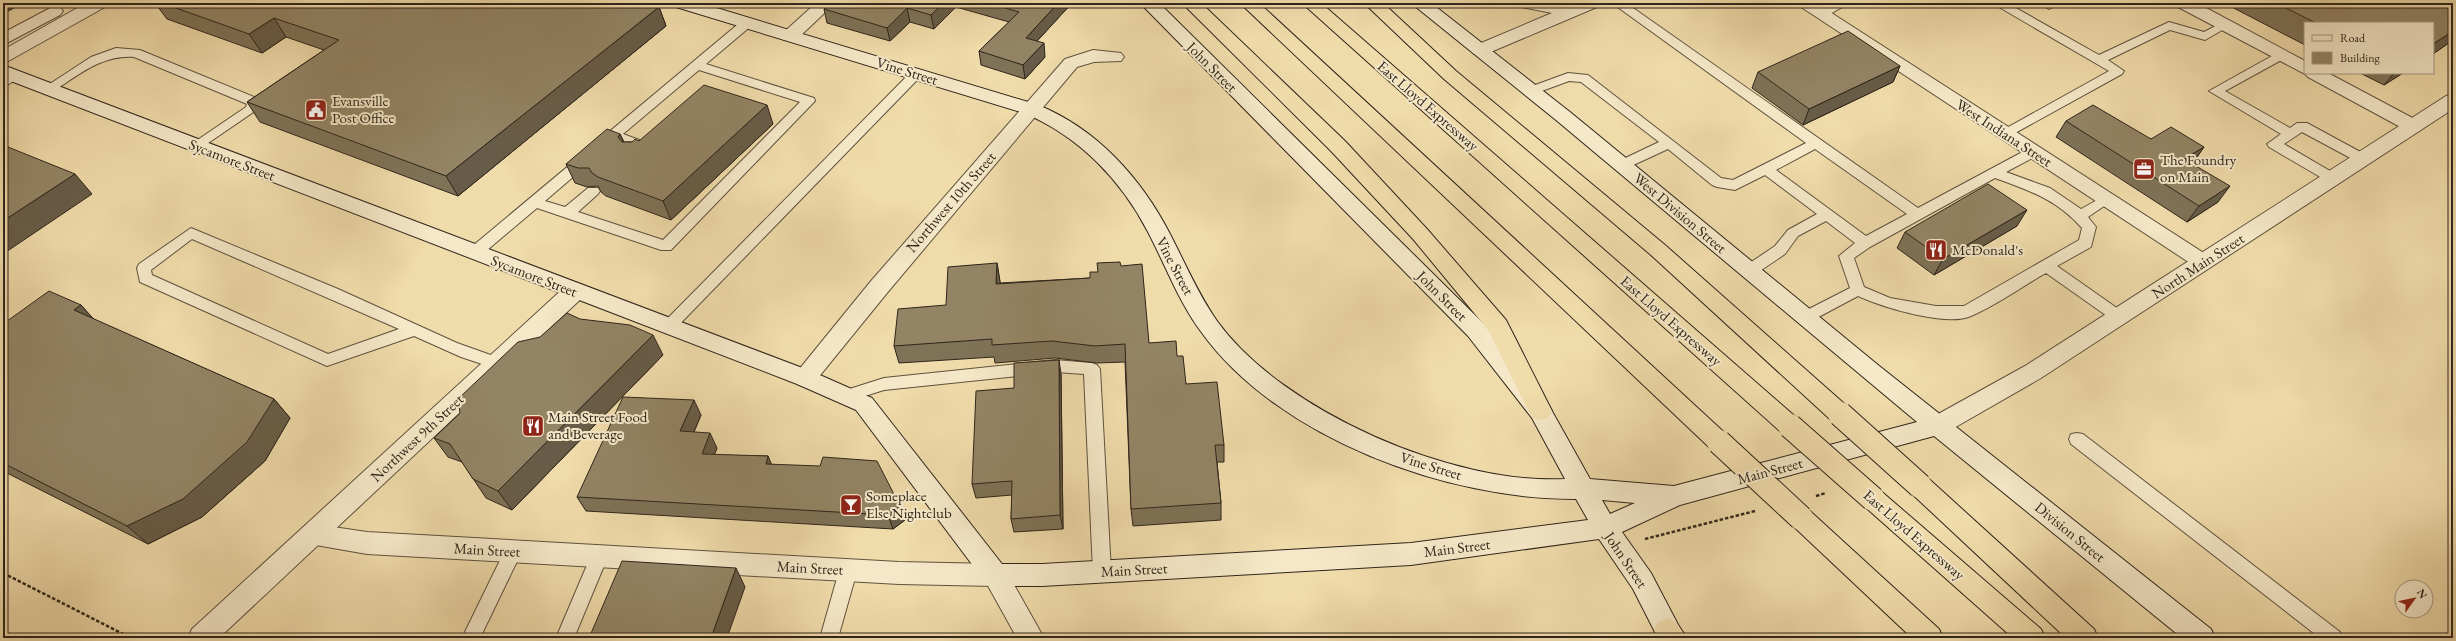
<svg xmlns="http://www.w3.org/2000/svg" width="2456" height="641" font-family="'EB Garamond',serif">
  <rect width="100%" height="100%" fill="#f0dbaa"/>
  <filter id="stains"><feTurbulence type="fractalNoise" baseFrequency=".005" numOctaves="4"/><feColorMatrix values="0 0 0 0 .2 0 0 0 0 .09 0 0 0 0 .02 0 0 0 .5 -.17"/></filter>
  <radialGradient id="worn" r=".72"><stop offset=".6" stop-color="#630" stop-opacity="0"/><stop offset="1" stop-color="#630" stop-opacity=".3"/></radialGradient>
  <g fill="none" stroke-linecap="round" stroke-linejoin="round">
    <g stroke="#5e523e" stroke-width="2">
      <path id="service" d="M1612,3H1626L1918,208L2028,149H2038L2040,152L2038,155L2006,172L2050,188L2081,209L2106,195L2113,200L2088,217L2096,227L2091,247L2057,266L2124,313L2126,317L2124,321H2114L2046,273C2021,287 1997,305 1971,316C1946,327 1882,307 1858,296L1811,321H1801L1799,317L1801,313L1850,288L1839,256L1855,243L1826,221L1798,236L1785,254L1754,275H1744L1742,271L1744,267L1775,246L1788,230L1817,214L1765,175L1735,190L1717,187L1712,185L1668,149L1627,168H1617L1615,165L1617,162L1659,142L1581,82L1569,81L1531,95L1525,91L1527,88L1568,73L1588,75L1721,178L1733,180L1806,143ZM1815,149L1907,214L1866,236L1776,170ZM1995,178C2030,191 2056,199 2082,228L2079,240L1964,306H1936L1890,298L1864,287L1854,258L1870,247Z
        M1834,3H1849L1825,17L1821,18L1815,14Z
        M1992,3H2007L2099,55L2169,22L2204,32L2225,21L2231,25L2205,40L2170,30L2108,60L2124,71L2122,74L2006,138L1999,134L2001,131L2109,71Z
        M2040,3H2059L2049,9Z
        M747,19L753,23L751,26L706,64L814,98L815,101L671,250H661L537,208L479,257H469L467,253L469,249L743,20ZM699,70L800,102L663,240L578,212L598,194L600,191L598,188H588L565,207L545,201L615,141L637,149L639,152H649L652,147L650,144L623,134Z
        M116,48L140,50L259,99L260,102L258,109L198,150L193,149L191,146L193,143L246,107L247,104L134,57C101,55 79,75 52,92H44L42,89L91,57Z
        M2281,51L2285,52L2287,55L2285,58L2225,91L2290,128L2297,123H2307L2366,155L2368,158L2366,161H2356L2302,132L2284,144L2337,175L2339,178L2337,181H2327L2269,147L2267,144L2281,134L2209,91Z
        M916,70L920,71L922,74L920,77L673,331H663L660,327L663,323L912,71Z
        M15,72L19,73L21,76L3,88V78Z
        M191,228L338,289L457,343L502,359L505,363L502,367L497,369L461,357L414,336L327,366L140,282L137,268L139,264ZM192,239L399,329L328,354L152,275L151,270Z
        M1055,360L1092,363L1097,365L1100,369L1111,572L1108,577L1102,580L1096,577L1093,572L1084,374L1055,372L884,390L846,402L840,400L838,396L840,392L884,378Z
        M2077,433L2083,434L2340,632L2343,638H2320L2071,444L2069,439L2071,434Z
        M513,544L519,546L522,551L480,638H462L507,546Z
        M599,549L605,551L608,556L574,638H556L593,551Z
        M848,563L854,566L857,571L838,638H820L839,571L842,566Z"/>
    </g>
    <g stroke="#5e523e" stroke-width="2">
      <path id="minor" d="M86,3H108L105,7L3,64V50Z
        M816,3H835L796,40H784L781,36L784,32Z
        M1518,3H1552L1568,6L1576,3H1600L1597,7L1486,54H1474L1471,50L1474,46L1552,13L1521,7Z
        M1795,3H1816L2210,257L2214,262L2210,267L2203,270L2196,267Z
        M2175,3H2197L2305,61V73H2328L2420,122L2423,126L2420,130L2413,132L2406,130L2308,77L2305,74L2178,7Z
        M54,6L60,7L63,11L60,15L3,45V33Z
        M1093,50L1121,53L1124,57L1121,61L1094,62L1077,67L887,293L813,384L805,387L797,384L794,378L797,372L871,281L1065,59Z
        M575,283L583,285L586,291L583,297L219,638H188L192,629L567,285Z
        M995,564L1004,567L1044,638H1017L982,575L986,567Z"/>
    </g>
    <g stroke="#5e523e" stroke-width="2">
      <path id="tertiary" d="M2453,94V109L2041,378L1947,432L1939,434L1931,432L1927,425L1931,418L2025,366L2446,96Z
        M313,524L367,532L899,562L995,564L1004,567L1008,575L1004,583L995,586L899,584L367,554L304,543L300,535L304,527Z"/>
    </g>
    <g stroke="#2e251a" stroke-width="2">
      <path id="secondary" d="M673,3H700L1038,105C1097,129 1141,178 1170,234C1185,263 1198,294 1217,321C1283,412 1454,485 1565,479L1532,418L1468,336L1140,3H1159L1484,324L1548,404L1590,479L1674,486L1917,422L1556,120L1411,3H1431L1570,112L1878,365L2211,629L2215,638H2182L1934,436L1680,505L1622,532L1651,573L1685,638H1658L1633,589L1599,539L1411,565L1042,586H995L986,583L856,410L797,384L3,78V65L813,372L872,398L1002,564H1042L1411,543L1588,520L1576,499C1449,500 1279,439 1202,333C1179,303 1166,266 1148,232C1122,181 1079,136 1024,113L676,7ZM1602,500L1635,503L1610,514Z"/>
    </g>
    <g stroke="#2e251a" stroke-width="2">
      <path id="motorway" d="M1182,3H1201L1345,141L1427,229L1506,320L1552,411L1548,418L1540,420L1532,418L1489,331L1413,239L1331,151Z
        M1240,3H1259L1727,435L1731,442L1727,449L1719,452L1711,449Z
        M1302,3H1321L1798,419L1802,426L1798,433L1790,435L1782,433Z
        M1364,3H1383L1456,71L1665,245L1848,407L1852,414L1848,421L1840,423L1832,421L1651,255L1444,79Z
        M1920,476L1929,479L2094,629L2098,638H2066L1911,493L1908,486L1911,479Z
        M1873,489L1882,492L2041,629L2045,638H2013L1864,506L1861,499L1864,492Z
        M1801,508L1810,511L1939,629L1943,638H1912L1792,525L1789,518L1792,511Z
        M1667,618L1676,622L1687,638H1657L1654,630L1658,622Z"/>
    </g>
    <path stroke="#2e251a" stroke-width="2.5" stroke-dasharray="3.5 2" stroke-linecap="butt" d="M1816,496L1826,493
      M1645,539L1755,511
      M3,573L131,638"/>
    <use href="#service" fill="#f5e8c8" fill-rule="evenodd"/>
    <use href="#minor" fill="#f5e8c8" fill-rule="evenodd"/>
    <use href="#tertiary" fill="#f5e8c8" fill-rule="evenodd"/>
    <use href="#secondary" fill="#f5e8c8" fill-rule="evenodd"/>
    <use href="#motorway" fill="#f0dbaa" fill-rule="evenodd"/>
    <g stroke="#2e251a" stroke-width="26" stroke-linecap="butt">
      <path id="motorway-bridge" d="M1840,414L1920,486
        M1790,426L1873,499
        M1719,442L1801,518"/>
    </g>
    <use href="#motorway-bridge" stroke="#f0dbaa" stroke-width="24"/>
  </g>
  <path fill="#7e7257" stroke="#2e251a" d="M155,3H646L659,7L666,26L458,196L260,122L247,102L324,50L286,37L262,53L167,19Z
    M831,3H1072L1037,41L1045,57L1025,79L981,65L979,51L1009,22L956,7L934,29L910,22L890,41L827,23L824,9Z
    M2224,3H2358L2359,4L2453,3V40L2433,54V23H2305V45Z
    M1900,66L1893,82L1803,125L1752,88L1758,72Z
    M2360,73H2403L2384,85Z
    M2066,121L2151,139L2204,147L2192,164L2218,202L2187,222L2056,137Z
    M773,124L671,220L606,196L601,192L598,186L587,187L575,183L566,164L620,134L624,142H632Z
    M2017,226L1934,275L1897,248L1905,232Z
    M997,263L1000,283L1090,278L1098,272L1121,266L1149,343L1177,356L1186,384L1224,445V462H1217L1221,503V520L1133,526L1131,509L1125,362L1097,363L1055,358L995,363L994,357L899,363L894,346L946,305Z
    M81,305L93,319L274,399L290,418L265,461L202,517L148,544L3,471V324Z
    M663,355L512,510L486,498L462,462L448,457L434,438L460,413Z
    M1061,374L1063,529L1014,532L1011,519L1012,495L976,498L972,484L1014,388Z
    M701,415L694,432L717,448L714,455L768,456L771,464L900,506L905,520L893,529L586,511L577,497Z"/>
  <path fill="#675c47" stroke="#2e251a" d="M3,3H23L3,14Z
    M943,3H955L956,7L934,29L931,15Z
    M1058,3H1072L1028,51L1026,38Z
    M659,7L666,26L458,196L446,176Z
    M907,8L910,22L890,41L887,28Z
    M274,18L286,37L262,53L249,34Z
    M2453,31V40L2433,54V44Z
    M1044,43L1045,57L1025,79L1023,65Z
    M1900,66L1893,82L1803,125L1809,109Z
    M2394,73H2403L2384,85Z
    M767,105L773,124L671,220L663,201Z
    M620,134L629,153L618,137Z
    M2204,147L2193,163L2173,175L2184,159Z
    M75,174L92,194L3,254V221Z
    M2230,186L2218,202L2187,222L2199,206Z
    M2027,210L2017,226L1934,275L1943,259Z
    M997,263L1000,281V302L996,284Z
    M81,305L99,325L74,310Z
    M653,335L663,355L512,510L498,491Z
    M1059,360L1061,374L1063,529L1060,515Z
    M274,399L290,418L265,461L202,517L148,544L127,526Z
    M694,400L701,415L688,446L680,431Z
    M710,433L717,448L709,469L702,454Z
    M768,456L774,471L766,464Z
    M900,506L905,520L893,529L888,515Z
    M736,568L745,587L727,638H711Z"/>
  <path fill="#938465" stroke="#2e251a" d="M162,3H646L659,7L446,176L247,102L339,40L274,18L249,34Z
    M831,3H943L931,15L907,8L887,28L824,9Z
    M989,3H1058L1026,38L1044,43L1023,65L979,51L1019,12Z
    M2276,3H2358L2359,4L2360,3H2453V31L2433,44V23H2316Z
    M1848,31L1900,66L1809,109L1758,72Z
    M704,85L767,105L663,201L598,177L592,173L589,168H578L566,164L607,129L620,134L618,137L622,142H632L635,139L639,141Z
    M2093,105L2151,139L2171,127L2204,147L2184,159L2230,186L2199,206L2066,121Z
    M3,145L75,174L3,221Z
    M1988,184L2027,210L1943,259L1905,232Z
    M1120,262L1121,266L1142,264L1149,343L1176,341L1177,356H1183L1186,384L1217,382L1224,445H1215L1221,503L1131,509L1125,344L1095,346L1052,341L992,345V339L894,346L898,309L946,305L948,267L997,263L996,284L1090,278V272H1098L1097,263Z
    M49,291L81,305L74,310L274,399L247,442L183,499L127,526L3,463V324Z
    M567,313L580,319L630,325L653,335L498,491L473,479L450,444L434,438L460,413L458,399L518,342L540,337Z
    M1059,360L1060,515L1011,519L1012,481L972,484L976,391L1014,388V363Z
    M623,397L694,400L680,431L710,433L702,454L768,456L766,464L820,466L823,457L877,461L900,506L888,515L577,497Z
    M622,561L736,568L711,638H589Z"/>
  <defs>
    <g id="civic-square" transform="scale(1.15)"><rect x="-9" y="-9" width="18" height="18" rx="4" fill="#8f2418" stroke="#f5e8c8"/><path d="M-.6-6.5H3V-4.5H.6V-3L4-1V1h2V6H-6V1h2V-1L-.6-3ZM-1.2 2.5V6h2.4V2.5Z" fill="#fff"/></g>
    <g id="office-square" transform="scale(1.15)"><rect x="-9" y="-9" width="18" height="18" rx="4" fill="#8f2418" stroke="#f5e8c8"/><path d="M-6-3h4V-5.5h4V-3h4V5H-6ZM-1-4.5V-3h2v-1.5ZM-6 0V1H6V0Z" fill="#fff"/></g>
    <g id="restaurant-square" transform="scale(1.15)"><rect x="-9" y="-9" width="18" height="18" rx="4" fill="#8f2418" stroke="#f5e8c8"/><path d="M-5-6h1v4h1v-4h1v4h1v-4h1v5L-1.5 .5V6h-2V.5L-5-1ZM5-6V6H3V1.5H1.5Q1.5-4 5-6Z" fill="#fff"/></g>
    <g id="bar-square" transform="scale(1.15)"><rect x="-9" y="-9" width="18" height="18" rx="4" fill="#8f2418" stroke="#f5e8c8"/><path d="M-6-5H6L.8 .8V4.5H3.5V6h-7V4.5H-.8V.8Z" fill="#fff"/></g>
  </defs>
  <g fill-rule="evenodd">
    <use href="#civic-square" x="316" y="110"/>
    <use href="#office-square" x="2144" y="169"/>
    <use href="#restaurant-square" x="1936" y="250"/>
    <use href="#restaurant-square" x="533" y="426"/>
    <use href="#bar-square" x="851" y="505"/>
  </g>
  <g text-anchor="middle" stroke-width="4" stroke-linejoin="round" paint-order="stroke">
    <g font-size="15" fill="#2e251a" stroke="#f5e8c8">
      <text transform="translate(1212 67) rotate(45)" y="5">John Street</text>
      <text transform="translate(907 71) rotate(17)" y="5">Vine Street</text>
      <text transform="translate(1428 106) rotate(41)" y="5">East Lloyd Expressway</text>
      <text transform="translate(2004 133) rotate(33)" y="5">West Indiana Street</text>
      <text transform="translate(232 160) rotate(21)" y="5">Sycamore Street</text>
      <text transform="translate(951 202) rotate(-49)" y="5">Northwest 10th Street</text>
      <text transform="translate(1680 213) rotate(40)" y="5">West Division Street</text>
      <text transform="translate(1175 266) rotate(62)" y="5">Vine Street</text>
      <text transform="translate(2198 266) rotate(-33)" y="5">North Main Street</text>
      <text transform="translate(534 276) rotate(21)" y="5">Sycamore Street</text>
      <text transform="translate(1442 296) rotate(45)" y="5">John Street</text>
      <text transform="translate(1671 321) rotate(41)" y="5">East Lloyd Expressway</text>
      <text transform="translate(417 438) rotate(-43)" y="5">Northwest 9th Street</text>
      <text transform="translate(1431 466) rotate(17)" y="5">Vine Street</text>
      <text transform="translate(1770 471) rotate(-15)" y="5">Main Street</text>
      <text transform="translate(2070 532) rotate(39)" y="5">Division Street</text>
      <text transform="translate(1914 535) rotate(41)" y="5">East Lloyd Expressway</text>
      <text transform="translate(1457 548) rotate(-7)" y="5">Main Street</text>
      <text transform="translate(487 550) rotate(3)" y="5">Main Street</text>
      <text transform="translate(1626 560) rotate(56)" y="5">John Street</text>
      <text transform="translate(810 568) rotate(3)" y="5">Main Street</text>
      <text transform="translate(1134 570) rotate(-3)" y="5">Main Street</text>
    </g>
    <g font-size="15" fill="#2e251a" stroke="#f5e8c8" text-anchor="start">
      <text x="332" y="106">Evansville<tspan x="332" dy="17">Post Office</tspan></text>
      <text x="2160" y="165">The Foundry<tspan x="2160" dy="17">on Main</tspan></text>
      <text x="1952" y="255">McDonald's</text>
      <text x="548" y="422">Main Street Food<tspan x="548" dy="17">and Beverage</tspan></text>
      <text x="866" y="501">Someplace<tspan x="866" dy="17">Else Nightclub</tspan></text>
    </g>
  </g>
  <rect width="2456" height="641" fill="none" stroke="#f0dbaa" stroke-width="16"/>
  <rect x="4" y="4" width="2448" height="633" fill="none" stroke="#2e251a" stroke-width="2"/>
  <rect x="8" y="8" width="2440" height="625" fill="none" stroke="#2e251a"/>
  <rect x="2304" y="22" width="130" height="52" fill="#f5e8c8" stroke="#a59a82"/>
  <rect x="2312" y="35" width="20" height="6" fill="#f5e8c8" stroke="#a59a82"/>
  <text x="2340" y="42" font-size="12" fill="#2e251a">Road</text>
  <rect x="2312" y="52" width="20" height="12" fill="#938465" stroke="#a59a82"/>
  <text x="2340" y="62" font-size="12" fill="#2e251a">Building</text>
  <g transform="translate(2414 599) rotate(57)"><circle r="19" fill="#f5e8c8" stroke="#a59a82"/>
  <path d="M0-3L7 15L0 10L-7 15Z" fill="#8f2418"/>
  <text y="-6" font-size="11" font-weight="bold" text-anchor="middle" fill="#2e251a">N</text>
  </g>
  <rect width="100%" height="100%" filter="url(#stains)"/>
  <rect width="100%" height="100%" fill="url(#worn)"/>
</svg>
